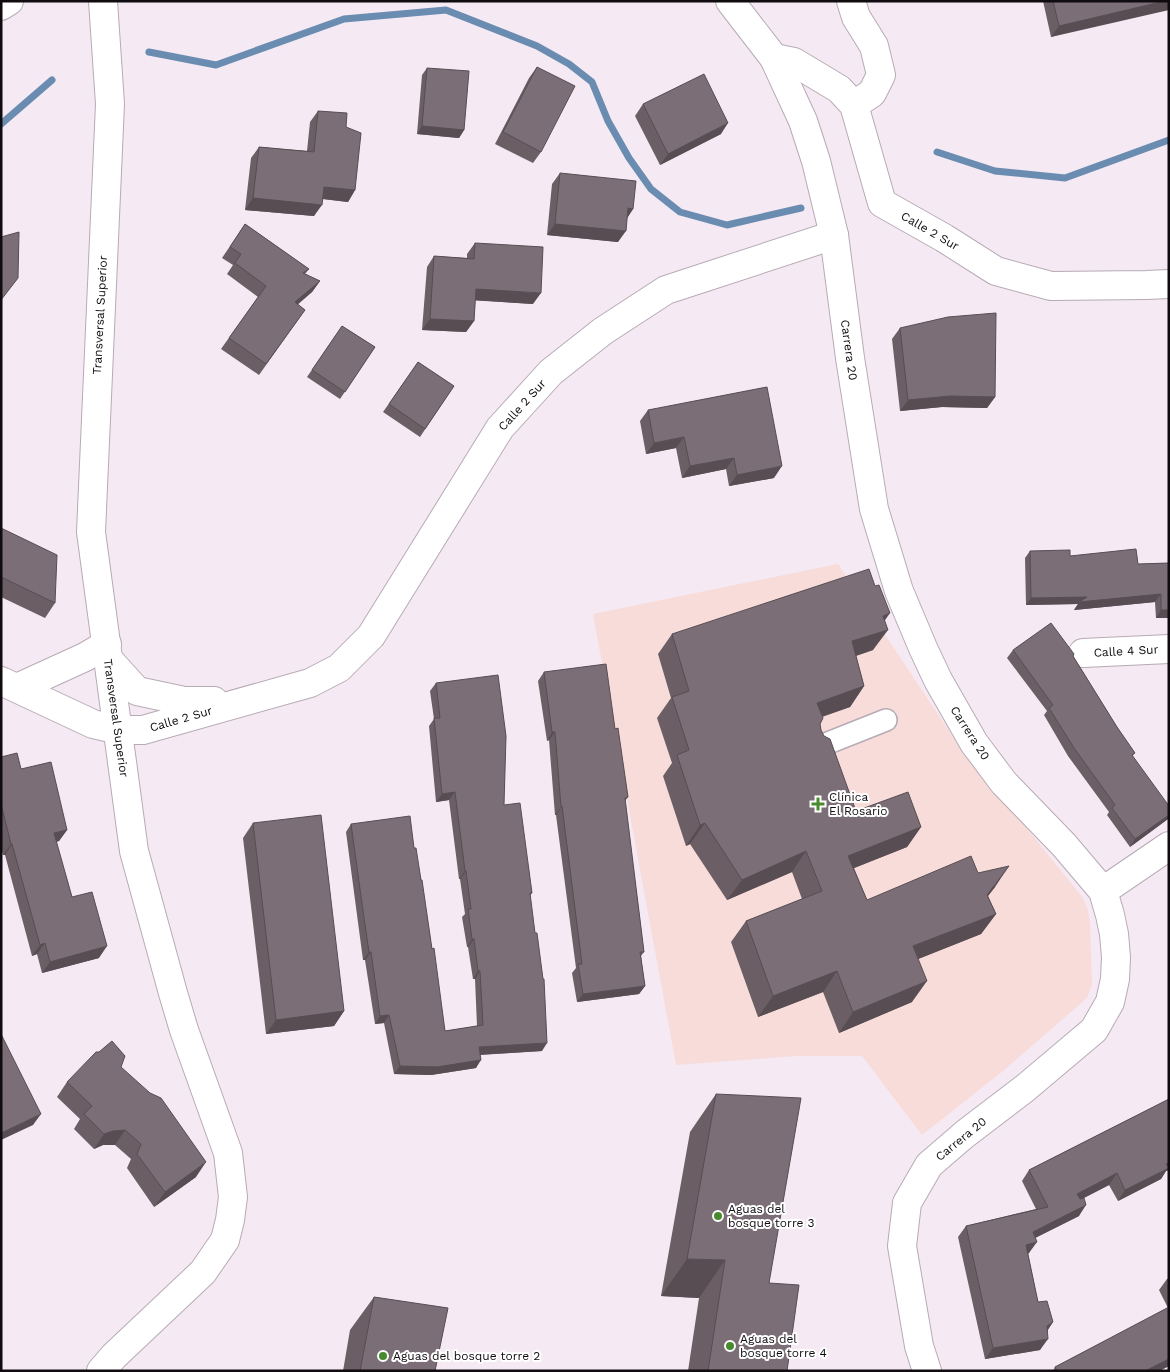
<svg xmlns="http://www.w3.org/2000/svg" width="1170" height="1372" font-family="'Work Sans',sans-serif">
  <rect width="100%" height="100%" fill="#f5e9f4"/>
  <path fill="#f7dcd9" d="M838,564L953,737L1083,898L1088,910L1090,923L1092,984L1087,998L1003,1071L922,1135L862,1056H797L676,1065L593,614Z"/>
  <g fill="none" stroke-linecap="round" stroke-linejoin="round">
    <path stroke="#698cb0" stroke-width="7" d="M149,52L216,65L344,19L446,10L537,46L569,64L592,82L608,121L629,158L651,189L680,212L727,225L801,208
      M1,124L52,80
      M937,152L995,171L1065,178L1169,140"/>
    <g stroke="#b7abb5" stroke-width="24">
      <path id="pedestrian" d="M818,747L886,720"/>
    </g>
    <g stroke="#b7abb5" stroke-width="30">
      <path id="minor" d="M851,1L856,17L874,46L881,75L872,93L854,105
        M1,6L9,1
        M774,58L794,62L839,89L854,105L882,203L944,238L996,271L1051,286L1146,285L1169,284
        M1083,653L1169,649
        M109,660L137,691L184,701H214
        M1,681L93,724L118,730H143L310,683L339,668L371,636L500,428L551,372L603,331L666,290L834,235
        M17,688L85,657L107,644
        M1103,891L1169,846"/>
    </g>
    <g stroke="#b7abb5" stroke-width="30">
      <path id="tertiary" d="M730,1L774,58L803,121L816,161L834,235L850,358L874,509L899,591L923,648L938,680L974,743L1004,783L1064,845L1103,891L1110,915L1114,934L1116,957L1115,979L1110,1002L1094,1030L1024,1089L965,1134L929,1165L907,1203L902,1246L919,1346L927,1371"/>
    </g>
    <g stroke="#b7abb5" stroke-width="30">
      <path id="secondary" d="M101,1371L114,1356L203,1272L225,1240L230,1220L233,1197L228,1153L184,1030L173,993L134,851L91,532L110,104L103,1"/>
    </g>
    <use href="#pedestrian" stroke="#fff" stroke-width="21"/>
    <use href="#minor" stroke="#fff" stroke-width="28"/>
    <use href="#tertiary" stroke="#fff" stroke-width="28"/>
    <use href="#secondary" stroke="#fff" stroke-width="28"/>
  </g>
  <path fill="#6b5f65" d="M1043,1H1169L1051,37Z
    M537,67L541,152L533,163L495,144L529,78Z
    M427,68L464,130L459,138L417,134L422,75Z
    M643,104L721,134L660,165L635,116Z
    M318,111L346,127L355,190L348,202L322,199L314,216L245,210L251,158L259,147L307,151L310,122Z
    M560,173L633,209L627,218L618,242L547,235L552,184Z
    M245,224L309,269L305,274L320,281L312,292L297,304L305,310L259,375L221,349L258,297L227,274L233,265L222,258Z
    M475,243L533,304L475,300L474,321L466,332L422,330L427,267L434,256L467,258V254Z
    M342,326L375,347L340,399L307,377Z
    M900,328L995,397L987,408L942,407L900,411L892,339Z
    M418,362L454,386L420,437L383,412Z
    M648,410L774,478L729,486L726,469L682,478L676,448L646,454L640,421Z
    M1,528L55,603L45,618L1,597Z
    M1030,551L1138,564L1169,563V618H1156L1155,602L1074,610L1078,604L1026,605L1025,558Z
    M885,621L873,650L856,656L864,686L850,707L822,717L820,724L821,730L856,811L921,827L907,847L854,868L867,900L978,873L995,887L988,896L996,914L981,934L918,959L912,1002L839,1033L823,992L758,1017L731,942L746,921L802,899L792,872L727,900L690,844L686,846L663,776L672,763L657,718L671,698L658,654L672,634Z
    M1013,650L1074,654L1073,656L1117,727L1135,753L1132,756L1168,819L1130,847L1107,815L1109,812L1068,756L1044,715L1047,711L1007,658Z
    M544,672L615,729L628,797L625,801L644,952L641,956L645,986L639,994L577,1002L572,973L576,968L556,815H555L549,740L547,741L538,681Z
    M436,683L504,805L532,893L530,896L542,1051L480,1055L476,1068L431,1075L394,1074L384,1023L375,1024L365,960H363L346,832L351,824L414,848L421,880L445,1031L477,1026L475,979H473L468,947H467L462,917L465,914L460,879H459L449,800L436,802L429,726L434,719L430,691Z
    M1,757L21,769L67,830L59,841L56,842L72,897L99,958L42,973L37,954L32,956L5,855H3L1,848Z
    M253,823L344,1011L334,1026L266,1034L243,838Z
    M121,1067L196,1177L154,1207L127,1168L131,1159L115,1145H103L94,1149L74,1129L80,1119L57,1097L67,1082Z
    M716,1094L769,1283L787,1371H688L699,1298L661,1296L690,1132Z
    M1169,1099V1170L1166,1171L1161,1179L1118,1201L1109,1185L1082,1199L1079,1216L1035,1238L1029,1253L1028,1254L1038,1302L1053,1322L1047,1330L1040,1350L985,1359L958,1237L966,1226L1036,1209L1022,1181L1029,1170Z
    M1169,1278V1366L1159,1371H1053L1055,1367L1168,1308L1159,1290L1167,1279Z
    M374,1297L435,1371H343L350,1330Z"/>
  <path fill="#574d53" d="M1165,1H1169V10L1051,37L1059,26Z
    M728,123L721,134L660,165L668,154Z
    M422,126L464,130L459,138L417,134Z
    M324,187L355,190L348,202L316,198Z
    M253,198L322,205L314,216L245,210Z
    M628,208L633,209L626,220Z
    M555,224L626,231L618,242L547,235Z
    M320,281L312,292L287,314L295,302Z
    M476,289L541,293L533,304L468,300Z
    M430,319L474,321L466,332L422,330Z
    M950,396L995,397L987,408L942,407L900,411L908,400Z
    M684,437L676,448L646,454L654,443Z
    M734,458L726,469L682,478L690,466Z
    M782,466L774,478L729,486L737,475Z
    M1161,594L1155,602L1074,610L1078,604L1026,605L1031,598Z
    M1161,610H1169V618H1156Z
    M890,613L876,633L888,630L873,650L837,662L852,641L883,616Z
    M864,686L850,707L803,723L817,703Z
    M552,732H555L549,740L547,741Z
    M455,792L449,800L436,802L442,794Z
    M562,806L556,815H555L561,807Z
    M1169,815V818L1168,819L1130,847L1135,839Z
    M705,823L690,844L686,846L700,825Z
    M921,827L907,847L834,876L848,856Z
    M67,830L59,841L46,844L54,833Z
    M11,844H12L5,855H3Z
    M806,851L792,872L727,900L742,880Z
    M1009,866L995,887L973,915L987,895Z
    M465,871H466L460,879H459Z
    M996,914L981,934L898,967L913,946Z
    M472,939H474L468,947H467Z
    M45,943L37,954L32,956L40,945Z
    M107,946L99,958L42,973L50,962Z
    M369,952H371L365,960H363Z
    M478,971H480L475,979H473Z
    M837,971L823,992L758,1017L773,996Z
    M927,981L912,1002L839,1033L853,1012Z
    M645,986L639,994L577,1002L583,994Z
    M344,1011L334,1026L266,1034L276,1020Z
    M389,1015L384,1023L375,1024L380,1016Z
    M547,1043L542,1051L474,1055L479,1047Z
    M481,1060L476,1068L431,1075L394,1074L400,1066Z
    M41,1114L33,1125L1,1140V1133Z
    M125,1130L115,1145H103L94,1149L104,1134L113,1131Z
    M206,1162L196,1177L154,1207L165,1192Z
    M1169,1163V1170L1166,1171L1161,1179L1118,1201L1125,1190Z
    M1117,1173L1109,1185L1070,1205L1077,1194Z
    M1086,1205L1079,1216L1025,1243L1033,1232Z
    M1037,1242L1029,1253L1018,1256L1026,1245Z
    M687,1259L725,1260L699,1298L661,1296Z
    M1053,1322L1046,1333L1047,1326Z
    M1048,1339L1040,1350L985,1359L993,1348Z
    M1169,1359V1366L1159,1371H1145Z"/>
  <path fill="#7c6e76" stroke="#574d53" d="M1053,1H1165L1059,26Z
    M537,67L575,86L541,152L503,132Z
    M427,68L469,71L464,130L422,126Z
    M704,74L728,123L668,154L643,104Z
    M318,111L347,113L346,127L361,133L355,190L324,187L322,205L253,198L259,147L314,152Z
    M560,173L636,181L633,209L628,208L626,231L555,224Z
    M245,224L309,269L303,273L320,281L295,302L305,310L266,364L229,338L266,286L235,263L241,254L230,247Z
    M19,232L18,278L1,300V237Z
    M475,243L543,247L541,293L476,289L474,321L430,319L434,256L474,259Z
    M996,313L995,397L950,396L908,400L900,328L948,317Z
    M342,326L375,347L345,392L312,370Z
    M418,362L454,386L425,429L389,404Z
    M767,387L782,466L737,475L734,458L690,466L684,437L654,443L648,410Z
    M1,528L57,555L55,603L1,577Z
    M1136,549L1138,564L1169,563V610H1161V594L1079,602L1087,597L1031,598L1030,551L1070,550V556Z
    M869,569L875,586L879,585L890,613L883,616L888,630L852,641L864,686L817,703L823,718L820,724L821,730L824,736L830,739L856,811L908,792L921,827L848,856L867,900L971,856L978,873L1009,866L987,895L996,914L913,946L927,981L853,1012L837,971L773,996L746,921L822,891L806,851L742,880L705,823L700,825L677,755L689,750L672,697L689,691L672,634Z
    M1051,623L1074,654L1073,656L1117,727L1135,753L1132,755L1169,806V815L1135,839L1112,808L1115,805L1074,748L1049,708L1053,705L1013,650Z
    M606,664L615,729L618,728L628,797L625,798L644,952H640L645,986L583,994L578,964H582L562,806L561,807L555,732H552L544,672Z
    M498,675L506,736L504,805L520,803L532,893H530L535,933H537L543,979H544L547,1043L479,1047L481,1060L437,1067L400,1066L389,1015L380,1016L371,952H369L364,918L351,824L410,816L414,848H416L421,880H422L432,949L434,948L445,1031L483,1025L480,971H478L474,939H472L468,909H471L466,871H465L455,792L442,794L434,718H440L436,683Z
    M17,753L21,769L51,762L67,830L54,833L72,897L92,892L107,946L50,962L45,943L40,945L12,844H11L1,804V757Z
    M321,815L344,1011L276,1020L253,823Z
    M1,1034L41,1114L1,1133Z
    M112,1041L125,1056L121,1067L150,1093L161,1098L206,1162L165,1192L137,1154L141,1144L125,1130L113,1131L104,1134L84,1114L92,1106L67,1082L96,1052H99Z
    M716,1094L801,1098L769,1283L799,1285L787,1371H708L725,1260L687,1259Z
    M1169,1099V1163L1166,1164L1169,1168L1125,1190L1117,1173L1077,1194L1080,1199L1084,1198L1086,1205L1033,1232L1037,1242L1026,1245L1038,1302L1047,1301L1053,1322L1047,1326L1048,1339L993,1348L966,1226L1048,1207L1029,1170Z
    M374,1297L448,1308L435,1371H360Z
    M1169,1307V1359L1145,1371H1057L1055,1367Z"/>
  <g fill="#488a2d" stroke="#fff" stroke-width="2">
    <path d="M815.5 796.5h5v5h5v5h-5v5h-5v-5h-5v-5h5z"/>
    <circle cx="718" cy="1216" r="5"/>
    <circle cx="730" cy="1346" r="5"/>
    <circle cx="383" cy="1356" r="5"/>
  </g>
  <g text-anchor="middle" stroke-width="4" stroke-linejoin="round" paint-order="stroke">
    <g font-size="12" fill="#0f0b0f" stroke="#fff">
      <text transform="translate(930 231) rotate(30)" y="4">Calle 2 Sur</text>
      <text transform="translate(100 315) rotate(-87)" y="4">Transversal Superior</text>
      <text transform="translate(849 350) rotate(82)" y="4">Carrera 20</text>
      <text transform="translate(522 405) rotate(-48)" y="4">Calle 2 Sur</text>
      <text transform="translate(1126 651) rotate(-3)" y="4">Calle 4 Sur</text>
      <text transform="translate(116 718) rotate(82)" y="4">Transversal Superior</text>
      <text transform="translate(181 719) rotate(-16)" y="4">Calle 2 Sur</text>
      <text transform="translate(970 733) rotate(57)" y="4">Carrera 20</text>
      <text transform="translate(961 1139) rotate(-39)" y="4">Carrera 20</text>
    </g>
    <g font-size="12" fill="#0f0b0f" stroke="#fff" text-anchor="start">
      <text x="829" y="801">Clínica<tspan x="829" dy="14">El Rosario</tspan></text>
      <text x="728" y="1213">Aguas del<tspan x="728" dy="14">bosque torre 3</tspan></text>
      <text x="740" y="1343">Aguas del<tspan x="740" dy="14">bosque torre 4</tspan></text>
      <text x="393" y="1360">Aguas del bosque torre 2</text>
    </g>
  </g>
  <rect width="1170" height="1372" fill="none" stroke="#0f0b0f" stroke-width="5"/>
</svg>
